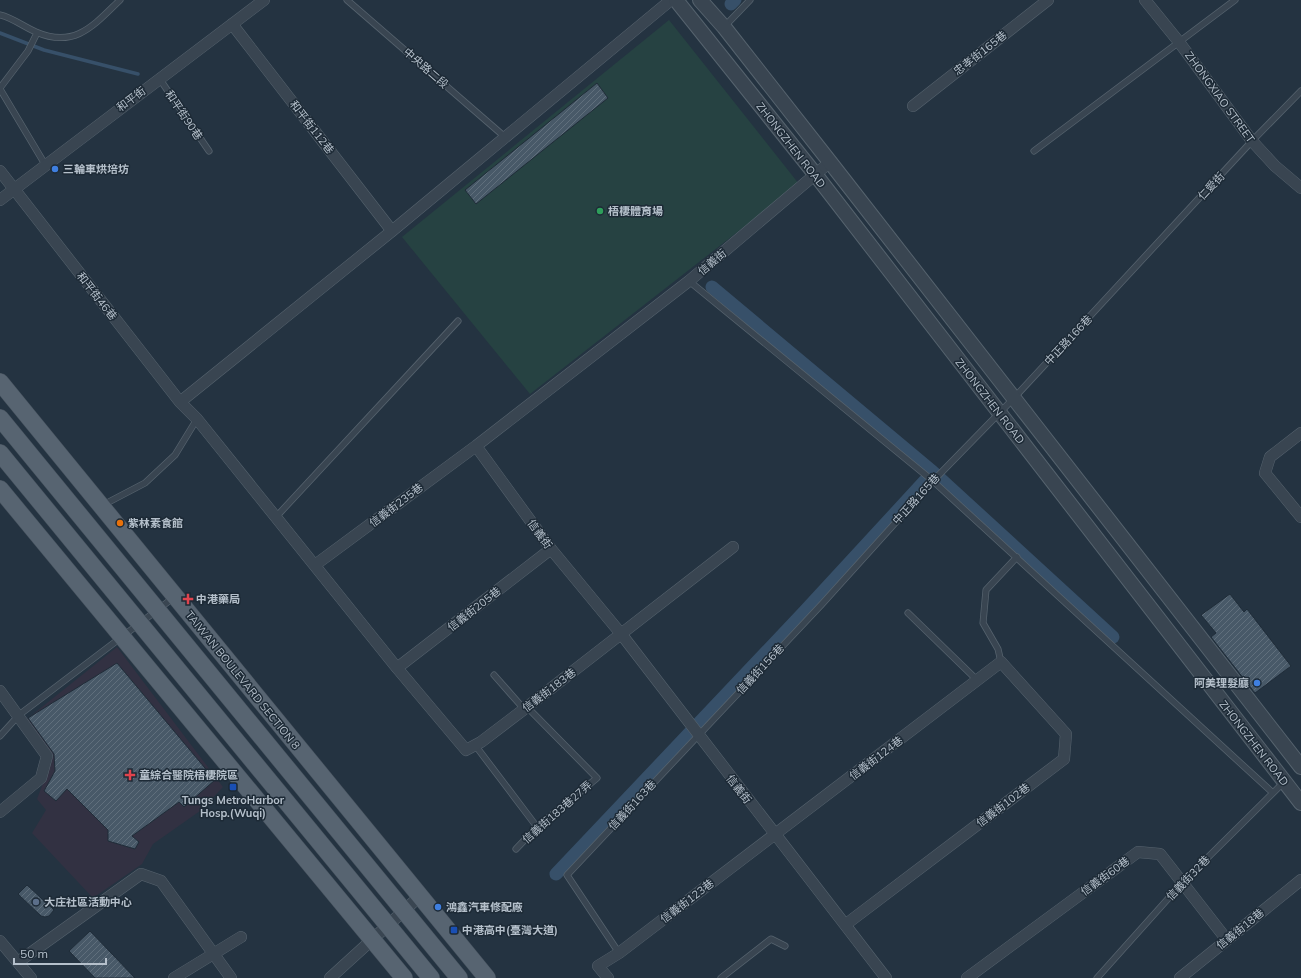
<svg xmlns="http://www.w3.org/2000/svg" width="1301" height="978" font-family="Mulish,'Noto Sans TC',sans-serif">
  <defs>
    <pattern id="building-hatch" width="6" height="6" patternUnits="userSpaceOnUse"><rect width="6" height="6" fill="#485968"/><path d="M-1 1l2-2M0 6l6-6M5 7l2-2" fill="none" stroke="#606f7c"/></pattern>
  </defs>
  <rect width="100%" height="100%" fill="#243341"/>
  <path fill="#323142" d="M117,647L223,787L200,811L153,844L142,864L93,898L32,833L46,810L37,799L51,762L22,723Z"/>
  <path fill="#264242" d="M669,20L799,184L530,394L402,237Z"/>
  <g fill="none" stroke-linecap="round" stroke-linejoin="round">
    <path stroke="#375069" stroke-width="3.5" d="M0,33L44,50L138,74"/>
    <path stroke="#375069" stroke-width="13" d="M731,4L735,0
      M712,287L933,472L1113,637
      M556,874L804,612L933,472"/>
  </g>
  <path fill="url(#building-hatch)" stroke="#1f2c38" d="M597,83L608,98L476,204L465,190Z
    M1230,594L1244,612L1247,609L1291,666L1255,693L1211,637L1216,633L1201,615Z
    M117,663L215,780L184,807L179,802L132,836L139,842L135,849L108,841V830L67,789L56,801L44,791L55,771L54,754L28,718Z
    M27,885L54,910L49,916L45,917L41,916L18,894Z
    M90,931L135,978H95L69,951Z"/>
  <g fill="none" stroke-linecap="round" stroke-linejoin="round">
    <g stroke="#56636e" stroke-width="7">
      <path id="service" d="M347,0L505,137
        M0,15C13,18 24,27 36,32C75,49 94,25 120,0
        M724,27L750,0
        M159,78L209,151
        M0,88L28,51L37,33
        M0,89L46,166
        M1034,151L1235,0
        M689,281L933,481L1273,793
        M103,505L145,483L175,455L197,419
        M276,517L458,321
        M908,613L977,680
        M1001,662L998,649L983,623L986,590L1017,557
        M494,675L524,709
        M0,736L19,715L173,598
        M475,745L537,827
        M516,849L537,827L597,778L527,707
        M619,953L567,875L822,604L933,481L1014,398L1252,141L1301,91
        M721,978L771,939L785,946
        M1097,978L1183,882L1284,782"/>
    </g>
    <g stroke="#56636e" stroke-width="12">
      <path id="minor" d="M1145,0L1179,42L1252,141L1275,166L1301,188
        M232,24L392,231
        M913,106L1048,0
        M0,171L180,402L197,419L397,668L466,750L481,742L527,707L733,547
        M0,200L264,0
        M180,402L392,231L671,0
        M1301,433L1270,457L1265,473L1301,517
        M476,446L551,549L622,635L886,978
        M315,565L476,446L689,281L830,162
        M397,668L551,549
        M0,691L47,756L41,778L0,812
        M0,941L31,978
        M18,962L141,874L161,881L231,978
        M174,978L241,937
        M330,978L420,896
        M608,978L598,966L619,953L1001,662L1066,734L1064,759L845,925
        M967,978L1138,852L1160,854L1227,940
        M1180,978L1301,880"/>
    </g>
    <g stroke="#56636e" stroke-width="16">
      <path id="tertiary" d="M676,0L815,174L1301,803
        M700,0L724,27L830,162L1301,767"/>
    </g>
    <g stroke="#424e5a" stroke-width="18">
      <path id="primary" d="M0,382L487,978
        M0,418L459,978
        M0,453L431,978
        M0,489L404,978"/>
    </g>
    <use href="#service" stroke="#394551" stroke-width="5.5"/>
    <use href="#minor" stroke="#394551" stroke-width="11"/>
    <use href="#tertiary" stroke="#394551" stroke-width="14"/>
    <use href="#primary" stroke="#576471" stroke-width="17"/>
  </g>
  <g fill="#3f7fe0" stroke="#1d2a36" stroke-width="1.5">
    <circle cx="55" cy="169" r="4"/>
    <circle cx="1257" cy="683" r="4"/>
    <circle cx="438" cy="907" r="4"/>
  </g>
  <circle fill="#2e9e5b" stroke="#1d2a36" stroke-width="1.5" cx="600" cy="211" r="4"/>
  <circle fill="#e8710a" stroke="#1d2a36" stroke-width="1.5" cx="120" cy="523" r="4"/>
  <g fill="#e0444e" stroke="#1d2a36" stroke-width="1.5">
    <path d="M186 593h4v4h4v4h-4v4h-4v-4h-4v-4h4z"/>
    <path d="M128 769h4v4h4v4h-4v4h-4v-4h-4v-4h4z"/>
  </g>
  <g fill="#1a4fb4" stroke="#1d2a36" stroke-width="1.5">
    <rect x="229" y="783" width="8" height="8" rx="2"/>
    <rect x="450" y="926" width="8" height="8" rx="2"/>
  </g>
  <circle fill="#5c6f8a" stroke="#1d2a36" stroke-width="1.5" cx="36" cy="902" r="4"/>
  <g text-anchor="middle" stroke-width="3" stroke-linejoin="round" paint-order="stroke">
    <g font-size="11" fill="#b5c0cb" stroke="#1d2a36">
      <text transform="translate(980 53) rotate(-38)" y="4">忠孝街165巷</text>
      <text transform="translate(426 68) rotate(41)" y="4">中央路二段</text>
      <text transform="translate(1220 97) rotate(54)" y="4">ZHONGXIAO STREET</text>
      <text transform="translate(131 99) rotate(-37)" y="4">和平街</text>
      <text transform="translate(184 115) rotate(56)" y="4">和平街90巷</text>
      <text transform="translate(312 127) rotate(52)" y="4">和平街112巷</text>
      <text transform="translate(791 145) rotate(52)" y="4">ZHONGZHEN ROAD</text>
      <text transform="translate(1211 186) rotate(-47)" y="4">仁愛街</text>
      <text transform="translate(712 262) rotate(-40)" y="4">信義街</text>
      <text transform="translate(97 296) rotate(52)" y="4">和平街46巷</text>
      <text transform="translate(1068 340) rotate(-47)" y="4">中正路166巷</text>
      <text transform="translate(990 401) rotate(52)" y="4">ZHONGZHEN ROAD</text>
      <text transform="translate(916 499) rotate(-48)" y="4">中正路165巷</text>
      <text transform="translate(396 505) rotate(-37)" y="4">信義街235巷</text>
      <text transform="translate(540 534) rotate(54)" y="4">信義街</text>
      <text transform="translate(474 609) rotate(-38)" y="4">信義街205巷</text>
      <text transform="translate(760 669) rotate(-47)" y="4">信義街156巷</text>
      <text transform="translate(243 680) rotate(51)" y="4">TAIWAN BOULEVARD SECTION 8</text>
      <text transform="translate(549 690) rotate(-37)" y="4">信義街183巷</text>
      <text transform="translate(1254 743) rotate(52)" y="4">ZHONGZHEN ROAD</text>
      <text transform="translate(876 758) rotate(-37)" y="4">信義街124巷</text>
      <text transform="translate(739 789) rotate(52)" y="4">信義街</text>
      <text transform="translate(632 805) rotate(-47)" y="4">信義街163巷</text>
      <text transform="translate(1003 805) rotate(-37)" y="4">信義街102巷</text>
      <text transform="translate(557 812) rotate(-41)" y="4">信義街183巷27弄</text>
      <text transform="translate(1105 876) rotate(-36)" y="4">信義街60巷</text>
      <text transform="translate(1188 878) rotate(-46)" y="4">信義街32巷</text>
      <text transform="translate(687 901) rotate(-37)" y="4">信義街123巷</text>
      <text transform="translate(1240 929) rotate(-39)" y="4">信義街18巷</text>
    </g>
    <g font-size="11" font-weight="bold" fill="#b5c0cb" stroke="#1d2a36" text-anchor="start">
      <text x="63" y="173">三輪車烘培坊</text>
      <text x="608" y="215">梧棲體育場</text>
      <text x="128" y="527">紫林素食館</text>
      <text x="196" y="603">中港藥局</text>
      <text x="1249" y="687" text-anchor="end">阿美理髮廳</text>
      <text x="139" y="779">童綜合醫院梧棲院區</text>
      <text x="233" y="804" text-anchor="middle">Tungs MetroHarbor<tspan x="233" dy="13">Hosp.(Wuqi)</tspan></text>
      <text x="44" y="906">大庄社區活動中心</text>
      <text x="446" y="911">鴻鑫汽車修配廠</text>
      <text x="462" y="934">中港高中(臺灣大道)</text>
    </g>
  </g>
  <path d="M14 958v6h92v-6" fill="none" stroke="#b5c0cb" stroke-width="2"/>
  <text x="20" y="958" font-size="12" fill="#b5c0cb" stroke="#1d2a36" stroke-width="3" paint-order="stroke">50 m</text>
</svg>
